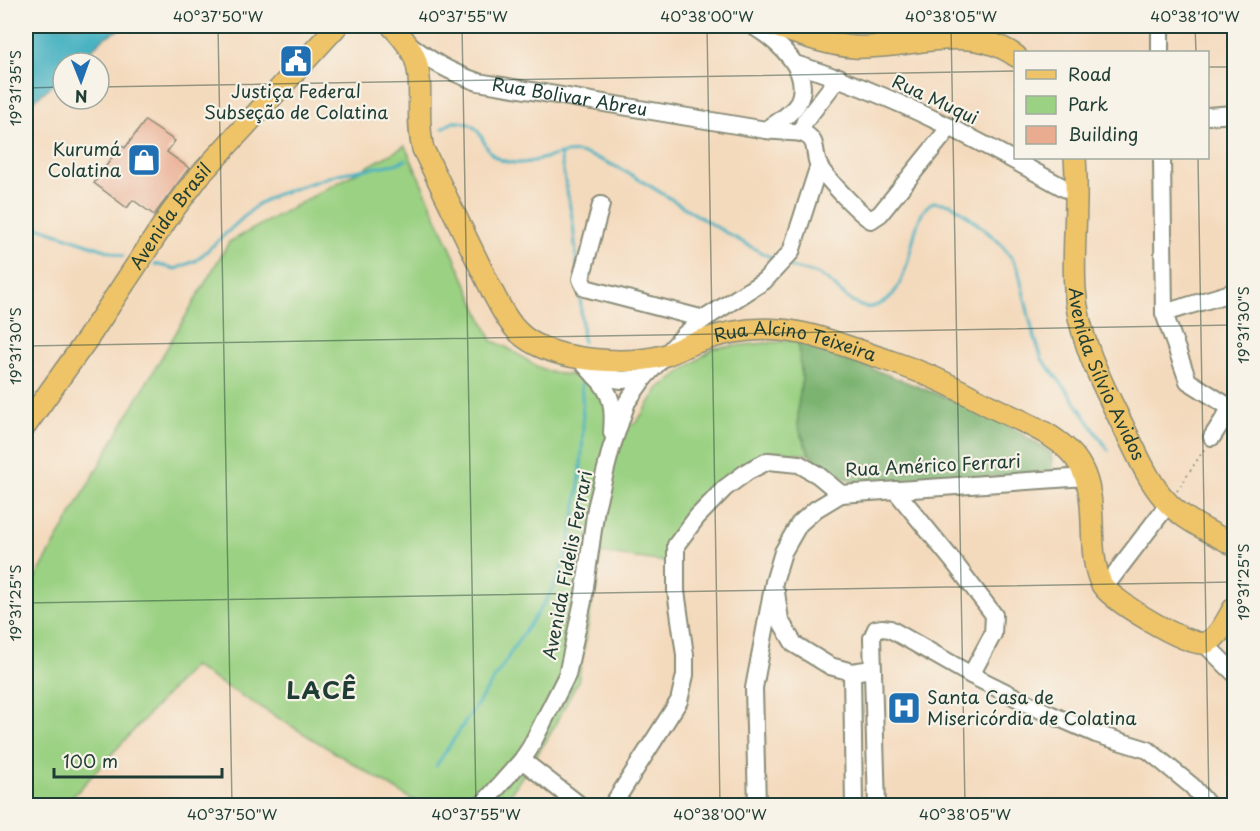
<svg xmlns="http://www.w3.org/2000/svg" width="1260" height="831" font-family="'Playpen Sans',sans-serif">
  <rect width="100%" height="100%" fill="#f7f3e8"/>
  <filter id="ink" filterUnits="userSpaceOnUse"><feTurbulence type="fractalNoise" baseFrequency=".0167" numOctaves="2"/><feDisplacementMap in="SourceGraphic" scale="12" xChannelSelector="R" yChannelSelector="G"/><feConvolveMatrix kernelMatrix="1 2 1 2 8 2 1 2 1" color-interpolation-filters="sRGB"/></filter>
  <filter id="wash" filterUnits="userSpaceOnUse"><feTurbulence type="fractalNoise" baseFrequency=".008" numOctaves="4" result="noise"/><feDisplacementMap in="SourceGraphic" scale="24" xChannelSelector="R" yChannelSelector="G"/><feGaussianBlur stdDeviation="1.35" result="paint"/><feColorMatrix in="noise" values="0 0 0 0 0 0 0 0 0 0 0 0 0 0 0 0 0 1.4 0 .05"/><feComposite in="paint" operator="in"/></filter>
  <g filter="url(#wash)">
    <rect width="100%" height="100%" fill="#f4dabd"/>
    <path fill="#9bd183" stroke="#5d875c" stroke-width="1.5" d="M405,146L492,341C513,347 528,365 550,372C563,376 581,373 591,381C600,386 615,419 620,429L637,422L659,388L714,348L798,340L802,380L800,389L801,436L810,455L781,451L745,462L707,494L682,525L670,543L666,562L601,553L578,681L548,738L511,793L500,805H421L193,666L65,805L26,806V595L119,430L229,242Z"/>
    <path fill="#7cb371" stroke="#4e7852" stroke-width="1.5" d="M798,340L996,417L1051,453L1053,471L871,488L834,474L821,465L810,455L798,426V405L802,380Z"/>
    <path fill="#44b1c1" stroke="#32777a" stroke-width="1.5" d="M26,26H127L105,37L77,63H63V76L26,107Z"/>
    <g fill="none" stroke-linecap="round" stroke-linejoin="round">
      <path stroke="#44b1c1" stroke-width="3" d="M443,128L453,122C488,120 478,150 499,159C530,173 555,146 585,154C617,163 661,193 690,211C717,228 745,244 774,259
        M560,154L573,223L577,265
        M26,223L123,256
        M155,264L176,269L197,260L258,204L275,195L338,174L395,164L406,160
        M791,267C800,270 812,271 821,276C837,284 851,310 871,307C919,298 904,216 933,202L951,204L964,213L997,240L1011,257L1018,269L1032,329L1042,359L1069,393L1108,450
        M580,293L583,342
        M436,766L506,661C519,635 540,614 553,588C578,538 587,439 581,384"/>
    </g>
    <g id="blocks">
      <path fill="#eaac90" d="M145,121L175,141L167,152L189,168L154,215L133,200L127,208L94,183L121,145L125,148Z"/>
    </g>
  </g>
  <g filter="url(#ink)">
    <use href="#blocks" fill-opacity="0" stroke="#8a8c78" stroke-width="1.5"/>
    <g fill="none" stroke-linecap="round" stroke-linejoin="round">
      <g stroke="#8a8c78" stroke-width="20">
        <g id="minor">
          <path d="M753,26C776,40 814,71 798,103C792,114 776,123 766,130"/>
          <path d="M1160,26V52"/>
          <path id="s1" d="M409,44C432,62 450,72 478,82L766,130C776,132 797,131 804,134C819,140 813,154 819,166C825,177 860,214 871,220L880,214L950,127"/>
          <path d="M795,64C894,94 987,145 1077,195"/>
          <path d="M1208,116L1234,114"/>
          <path d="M801,132L805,121L839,77"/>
          <path d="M1162,158L1164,313L1188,381L1234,410"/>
          <path d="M601,205L581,279L585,288L704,319"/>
          <path d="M1164,313L1234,292"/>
          <path d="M578,357L595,376L622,380L644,378L685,334L704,319L764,281L791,252L819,165"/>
          <path d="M595,376C613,393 614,409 612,433"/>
          <path d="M1212,437L1234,403"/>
          <path d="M895,490L953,561L994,615L993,634L971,675"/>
          <path d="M1104,588L1169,503"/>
          <path d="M776,592L780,620L794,644L830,666L852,672L872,669"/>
          <path d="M1204,643L1234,673"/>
          <path d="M852,672L854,806"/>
          <path d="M522,760L581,806"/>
          <path d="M481,806L522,760L530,748L567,675L583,601L596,508L611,449L627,402L644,378"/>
          <path d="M612,806L679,701L685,675V655L676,591V545L697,517L725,488L748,471L768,461L799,464L818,475L841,494L1086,477"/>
          <path d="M757,806L754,688L774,582L783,552L799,524L816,509L841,494"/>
          <path d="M877,806L872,638L876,629L882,628L890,629L971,675L1045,712L1096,734L1148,750L1192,786L1209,806"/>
        </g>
      </g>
      <g stroke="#8a8c78" stroke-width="24">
        <g id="major">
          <path id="s2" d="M392,26C400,35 409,44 414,56C425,81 415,119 423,149L494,295C502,310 510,326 524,337C557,362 628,366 666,355C674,352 681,348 688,345C719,334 746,327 780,330C807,332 833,342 858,350C880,358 903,365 925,374C948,383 970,396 992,407C1022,422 1065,436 1081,467C1100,502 1085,548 1101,583C1108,599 1188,647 1205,643C1219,639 1227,619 1234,608"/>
          <path d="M774,26C800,34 826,45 854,47C908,50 967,21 1016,56"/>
          <path id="s3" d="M1075,158C1079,202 1072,246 1075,289C1078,341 1105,389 1127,434C1139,458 1150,485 1169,504C1187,522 1213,533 1234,545"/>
          <path id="s4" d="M26,425L88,338L171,213L200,175L337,26"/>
        </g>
      </g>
      <path stroke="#8a8c78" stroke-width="2" stroke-dasharray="1.5 4.5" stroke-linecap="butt" d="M1177,491L1205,448"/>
      <use href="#minor" stroke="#fff" stroke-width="16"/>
      <use href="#major" stroke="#efc469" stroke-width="21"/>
    </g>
  </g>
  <path fill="none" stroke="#1f3d34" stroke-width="1.5" stroke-opacity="0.45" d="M218,26L232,806M462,26L476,806M707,26L720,806M951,26L965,806M1195,26L1196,52M1208,67H1234M99,87L1016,71M26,88L63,87M1198,158L1209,806M26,346L1234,325M26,603L1234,582"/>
  <defs>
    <g id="civic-square" transform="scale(1.725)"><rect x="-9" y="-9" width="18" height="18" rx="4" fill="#1f6fb2" stroke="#f7f3e8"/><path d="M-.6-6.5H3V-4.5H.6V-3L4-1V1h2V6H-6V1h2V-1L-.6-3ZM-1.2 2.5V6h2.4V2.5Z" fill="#fff"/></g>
    <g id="shop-square" transform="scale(1.725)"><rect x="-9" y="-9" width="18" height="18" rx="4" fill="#1f6fb2" stroke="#f7f3e8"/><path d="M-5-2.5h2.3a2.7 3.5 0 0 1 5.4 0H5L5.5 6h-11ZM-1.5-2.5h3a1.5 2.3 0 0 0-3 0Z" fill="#fff"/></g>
    <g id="hospital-square" transform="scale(1.725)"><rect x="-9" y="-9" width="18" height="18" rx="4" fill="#1f6fb2" stroke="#f7f3e8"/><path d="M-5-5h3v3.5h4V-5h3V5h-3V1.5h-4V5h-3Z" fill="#fff"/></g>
  </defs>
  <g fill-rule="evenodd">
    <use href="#civic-square" x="296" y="61"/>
    <use href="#shop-square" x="144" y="160"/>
    <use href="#hospital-square" x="904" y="708"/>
  </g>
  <g text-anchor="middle" stroke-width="4.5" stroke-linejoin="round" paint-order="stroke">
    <g font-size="18" fill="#1f3d34" stroke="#f7f3e8">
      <text x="296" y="98">Justiça Federal<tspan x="296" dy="21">Subseção de Colatina</tspan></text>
      <text x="121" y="156" text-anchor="end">Kurumá<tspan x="121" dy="21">Colatina</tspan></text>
      <text x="927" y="704" text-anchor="start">Santa Casa de<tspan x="927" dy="21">Misericórdia de Colatina</tspan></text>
    </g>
    <g font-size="18" fill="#1f3d34" stroke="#f7f3e8">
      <text dy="6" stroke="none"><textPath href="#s1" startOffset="172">Rua Bolivar Abreu</textPath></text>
      <text transform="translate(935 100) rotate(25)" y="6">Rua Muqui</text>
      <text dy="6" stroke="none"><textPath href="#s4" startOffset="254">Avenida Brasil</textPath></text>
      <text dy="6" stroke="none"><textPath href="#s2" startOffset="627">Rua Alcino Teixeira</textPath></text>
      <text dy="6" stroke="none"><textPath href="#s3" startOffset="222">Avenida Sílvio Avidos</textPath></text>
      <text transform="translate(933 466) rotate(-3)" y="6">Rua Américo Ferrari</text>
      <text transform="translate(568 565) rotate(-79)" y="6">Avenida Fidelis Ferrari</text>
    </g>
    <g font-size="24" font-weight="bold" letter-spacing="1.5" fill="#1f3d34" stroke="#f7f3e8">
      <text x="322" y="699">LACÊ</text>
    </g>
  </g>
  <rect width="1260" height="831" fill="none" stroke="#f7f3e8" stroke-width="66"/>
  <rect x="1014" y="51" width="195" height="108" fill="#f7f3e8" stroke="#a1aaa0" stroke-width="1.5"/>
  <rect x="1026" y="70" width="30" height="9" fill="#efc469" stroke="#a1aaa0" stroke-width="1.5"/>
  <text x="1068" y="81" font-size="18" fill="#1f3d34">Road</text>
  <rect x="1026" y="96" width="30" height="18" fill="#9bd183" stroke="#a1aaa0" stroke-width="1.5"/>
  <text x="1068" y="111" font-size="18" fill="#1f3d34">Park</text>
  <rect x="1026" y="126" width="30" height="18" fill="#eaac90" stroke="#a1aaa0" stroke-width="1.5"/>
  <text x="1068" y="141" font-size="18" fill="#1f3d34">Building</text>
  <g transform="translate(81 81) rotate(179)"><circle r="28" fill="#f7f3e8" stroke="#a1aaa0" stroke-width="1.5"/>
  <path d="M0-4.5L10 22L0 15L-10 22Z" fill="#1f6fb2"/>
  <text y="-9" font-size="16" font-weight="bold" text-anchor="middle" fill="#1f3d34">N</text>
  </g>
  <path d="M54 768v9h168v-9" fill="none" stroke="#1f3d34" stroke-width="3"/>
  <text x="63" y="768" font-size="18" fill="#1f3d34" stroke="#f7f3e8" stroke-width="4.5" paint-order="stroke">100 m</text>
  <rect x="33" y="33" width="1194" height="765" fill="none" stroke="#1f3d34" stroke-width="2"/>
  <g font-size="15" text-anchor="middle" fill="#1f3d34">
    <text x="218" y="22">40°37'50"W</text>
    <text x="463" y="22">40°37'55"W</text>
    <text x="707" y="22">40°38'00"W</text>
    <text x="951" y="22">40°38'05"W</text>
    <text x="1195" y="22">40°38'10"W</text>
    <text transform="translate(16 88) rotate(-90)" y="5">19°31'35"S</text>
    <text transform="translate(1244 325) rotate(-90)" y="5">19°31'30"S</text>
    <text transform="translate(16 346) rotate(-90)" y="5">19°31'30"S</text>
    <text transform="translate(1244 582) rotate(-90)" y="5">19°31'25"S</text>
    <text transform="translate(16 603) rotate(-90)" y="5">19°31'25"S</text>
    <text x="232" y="820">40°37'50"W</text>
    <text x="476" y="820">40°37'55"W</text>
    <text x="720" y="820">40°38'00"W</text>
    <text x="965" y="820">40°38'05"W</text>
  </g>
</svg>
